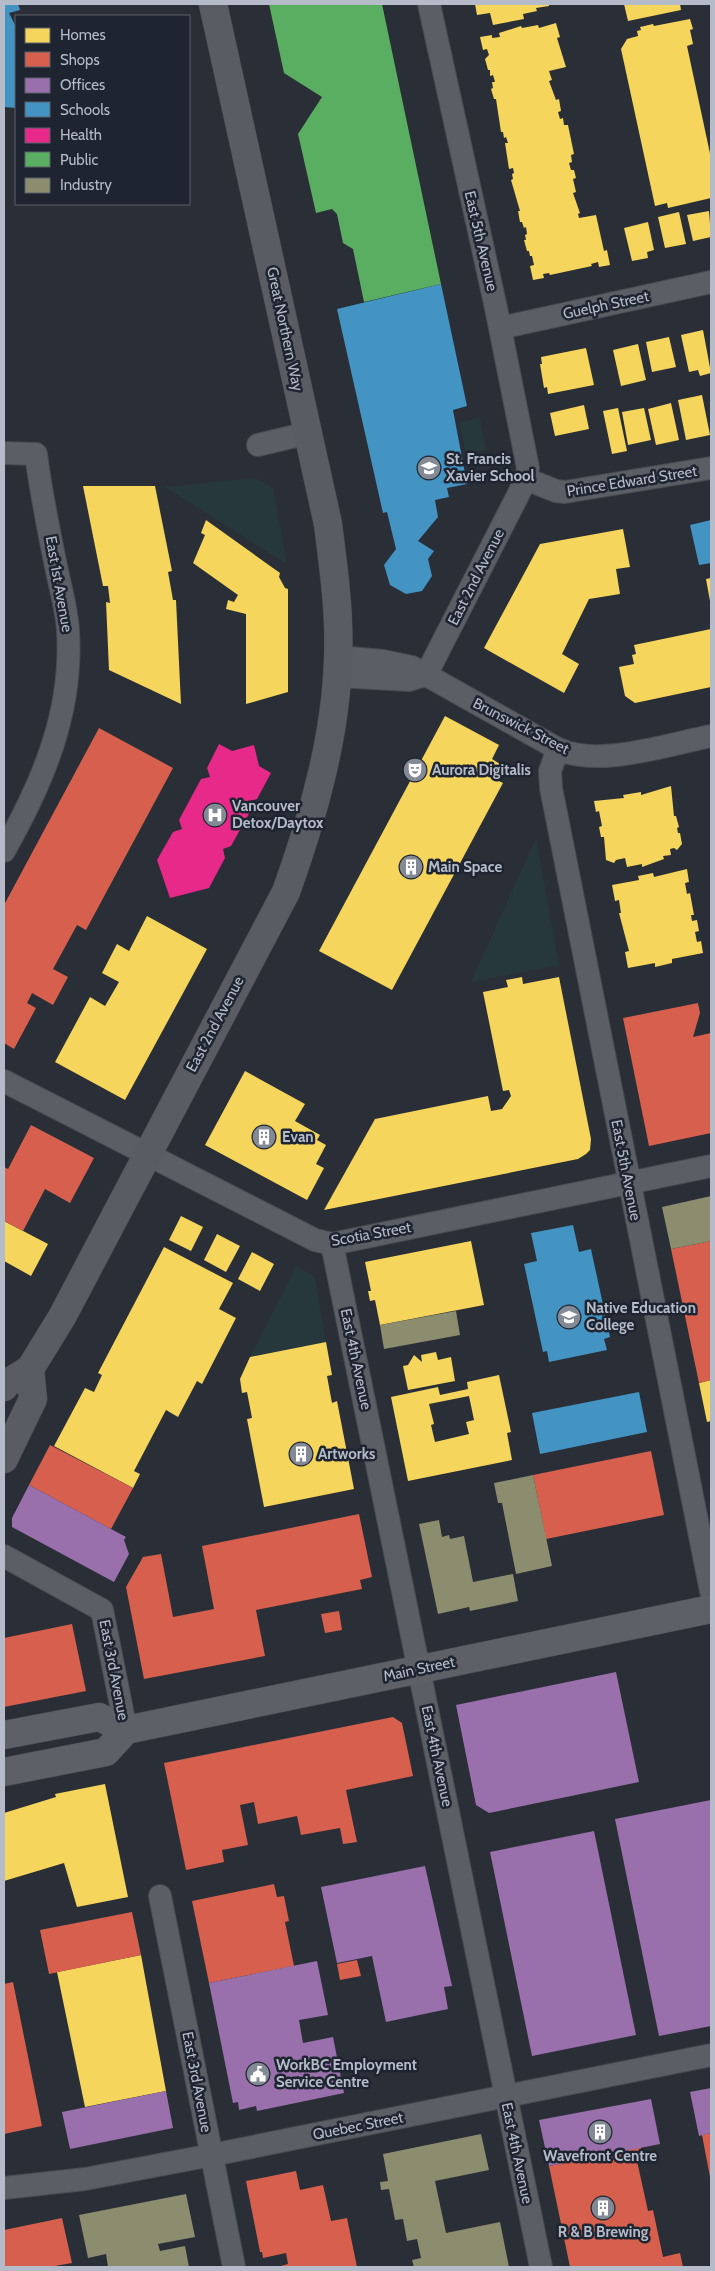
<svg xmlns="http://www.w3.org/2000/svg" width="715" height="2271" font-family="Cabin,sans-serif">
  <rect width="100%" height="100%" fill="#2a2e37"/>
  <path fill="#27383c" d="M480,418L486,450L466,454L459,422Z
    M255,478L273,488L287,564L165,487Z
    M536,838L559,965L471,982Z
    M296,1267L311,1274L315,1280L326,1342L250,1357Z"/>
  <path fill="#f6d55c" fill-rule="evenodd" d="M475,4H549V6L536,8L537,11L523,14L524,19L493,25L490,13L477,15Z
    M624,4H680L681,10L628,21Z
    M690,19L693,29L690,30L693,44L687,46L711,158V198L668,208L667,203L655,206L621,49L627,39L638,36L637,31L641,30L640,27L653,24L654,26Z
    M556,23L560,37L557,38L566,67L549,71L552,80L549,81L556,100L559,99L561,111L558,112L560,119L563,118L564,125H568L574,154L571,155L572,162L569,163L571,170H574L576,178L573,179L576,192L573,193L580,213L578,214L579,218L596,215L604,251L607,250L610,265L599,267L598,262L591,264L592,266L550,275L549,273L543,274L544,278L533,280L530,266L534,265L532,256H530L529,251H527L524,240H526L525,235L527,234L526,227L524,228L522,222H520L518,211H520L511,180L513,179L512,174L514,173L513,168L509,169L505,143H508L506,137L504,138L503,132H501L496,99H494L491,89L493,88L492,82H495L493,75L490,76V70H488L485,59L489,55L487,49L483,50L480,37L492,35V38L500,37L499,33L521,26L522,28L538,25L539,28Z
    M709,211L711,237L693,241L687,215Z
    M679,212L686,244L665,248L658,217Z
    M648,222L654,250L647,252L648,258L632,261L624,228Z
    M703,330L711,373L700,376L698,370L689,372L681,335Z
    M669,337L676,367L652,372L646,342Z
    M638,344L646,380L621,386L613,350Z
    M586,348L594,385L548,394L547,387L544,388L540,364H542L541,357Z
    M702,395L710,435L686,440L678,400Z
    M671,403L679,440L656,445L648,409Z
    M584,405L589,429L555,436L550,413Z
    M618,408L627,451L612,454L603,411Z
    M644,408L651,440L628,445L622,412Z
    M83,486H155L172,571L168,572L173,600H176L181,704L109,670L106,602L110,603L108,586H103Z
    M206,520L280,573L279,577L285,588L288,589V692L246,704V614L226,609L228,600L234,602L238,595L193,563L205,535L201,533Z
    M623,529L630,567L616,569L620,594L589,599L562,654L579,664L564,693L484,648L540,544Z
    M711,578V601H710L706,579Z
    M711,629V687L635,703L625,696L619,667L634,664L632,655L636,654L634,645Z
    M445,716L499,745L492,759L500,764L493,778L503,783L392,990L319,951Z
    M671,786L674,816H676L679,827L677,828L678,833H680L682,844L677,850L674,848L670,849L671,855L663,856L664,859L642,867V864L627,867L625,858L616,860L614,863L606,860L604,837H601L599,827L602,826L599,811L596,812L594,801L624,798L623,795L641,792V795Z
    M687,869L689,882L685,883L687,894L690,893L694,915H691L692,921L697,920L699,931L695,932L697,942L701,941L703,953L672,959V963L655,967V963L628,968L625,952L629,951L619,913H621L619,900L615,901L612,885L639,880L638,876L653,873L654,877Z
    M147,916L207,949L125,1100L55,1062L90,997L105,1006L119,982L102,973L117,944L129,951Z
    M522,977L523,984L559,977L591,1139L590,1150L586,1154L578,1159L324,1210L375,1119L488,1096L491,1111L502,1109L511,1096L509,1090L503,1091L483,992L508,987L506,980Z
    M245,1071L305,1104L295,1121L320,1135L317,1140L326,1145L316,1164L324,1168L307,1200L205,1145Z
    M181,1216L203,1227L191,1251L169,1240Z
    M4,1221L48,1244L31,1276L4,1261Z
    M217,1234L240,1246L226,1272L204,1260Z
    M471,1241L484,1305L380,1325L375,1300L370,1301L368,1291H371L365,1262Z
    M164,1247L233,1283L219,1309L236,1318L202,1384L197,1381L178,1417L166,1410L134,1471L140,1474L133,1488L54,1446L85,1388L94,1392L102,1375L98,1373Z
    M252,1252L274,1264L260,1291L238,1279Z
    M326,1342L332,1375L327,1376L332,1403L337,1401L354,1489L264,1507L247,1419L252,1418L247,1392L242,1393L240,1379L250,1357Z
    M436,1352L438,1360L451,1357L455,1381L408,1390L403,1366L408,1365L414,1355L422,1362L421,1355Z
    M499,1375L511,1432L507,1433L512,1460L408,1481L391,1397L438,1387L440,1395L468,1389L467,1382ZM469,1396L474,1420L466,1422L469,1434L435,1442L431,1425L434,1424L429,1404Z
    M711,1380V1421L707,1422L699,1383Z
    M105,1784L128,1897L77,1907L64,1863L4,1881V1813L56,1797L55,1794Z
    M141,1955L166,2091L85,2107L57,1972Z"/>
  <path fill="#d6604d" d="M99,728L173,768L86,930L77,925L53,969L68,977L53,1005L32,993L27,1003L36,1008L14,1049L4,1043V905Z
    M698,1003L700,1013L693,1037L711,1033V1133L649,1146L623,1018Z
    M31,1125L94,1158L70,1203L45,1189L23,1231L4,1221V1167L8,1169Z
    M711,1241V1380L699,1383L671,1249Z
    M50,1445L133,1488L111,1529L29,1485Z
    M651,1451L664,1515L546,1539L533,1475Z
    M359,1514L372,1577L360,1580L362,1589L256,1610L265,1656L144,1679L126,1587L143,1557L161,1554L173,1617L214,1609L202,1546Z
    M339,1611L342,1630L325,1633L321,1614Z
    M72,1624L86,1691L4,1707V1638Z
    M393,1717L402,1723L413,1776L346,1790L357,1842L343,1844L340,1828L301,1835L297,1816L258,1824L254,1802L240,1805L248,1845L222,1850L224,1862L186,1870L164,1763Z
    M274,1884L277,1897L284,1896L289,1921L285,1922L294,1966L209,1983L192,1901Z
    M132,1912L141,1955L49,1974L40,1930Z
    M357,1960L361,1976L340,1980L337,1964Z
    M13,1982L42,2126L4,2134V1984Z
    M711,2133V2177H710L702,2135Z
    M641,2147L643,2160L637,2161L648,2211L653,2210L663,2257L680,2253L683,2267H570L549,2166Z
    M296,2171L300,2190L323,2185L331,2221L347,2218L357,2267H277L288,2264L286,2253L263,2258L262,2252H260L246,2181Z
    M62,2218L72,2263L49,2267H4V2230Z"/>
  <path fill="#9970ab" d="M29,1485L126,1537L124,1540L129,1554L114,1582L12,1527V1518Z
    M616,1672L639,1782L489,1813L476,1805L456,1705Z
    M711,1800V2026L659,2036L615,1819Z
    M594,1831L636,2035L532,2056L490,1852Z
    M425,1866L452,1986L444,1987L448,2009L386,2022L372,1956L337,1963L321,1887Z
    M317,1961L328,2015L299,2020L303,2043L333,2037L344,2093L257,2111L256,2106L239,2110L238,2102L233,2103L209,1983Z
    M711,2088V2133L699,2136L690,2092Z
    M166,2091L173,2128L70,2149L62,2112Z
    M651,2099L660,2144L549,2166L539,2120Z"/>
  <path fill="#4393c3" d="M4,4H18L20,10L9,13L16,27V108L4,107Z
    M441,284L467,406L453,410L467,484L447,488L449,497L435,500L438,517L418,541L434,551L428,559L432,576L422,591L406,594L390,585L384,565L396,549L387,512L383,513L337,309Z
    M711,520V563L699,565L690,525Z
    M573,1225L579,1252L591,1249L610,1337L604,1339L607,1350L549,1362L547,1351L543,1352L524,1264L537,1261L531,1233Z
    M639,1392L647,1432L540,1454L532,1413Z"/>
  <path fill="#e7298a" d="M219,744L232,751L254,745L259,766L271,773L257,799L249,801L251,810L231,846L223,849L225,858L209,888L170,898L157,860L173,832L182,829L179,820L201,779L210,777L207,768Z"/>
  <path fill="#5aae61" d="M269,4H382L441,284L364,302L353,249L343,243L337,214L332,209L316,213L298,134L322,97L284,73Z"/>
  <path fill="#8c8c6e" d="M711,1196V1241L671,1249L662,1207Z
    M456,1311L460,1335L384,1349L380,1325Z
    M533,1475L552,1566L516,1574L502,1503H498L494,1483Z
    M439,1520L442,1537L449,1535L450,1539L464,1536L473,1582L513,1574L518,1601L470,1611L469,1607L438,1614L419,1524Z
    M481,2134L489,2170L435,2181L446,2233L500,2222L509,2267H414L412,2260L421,2258L417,2239L407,2241L403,2219L395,2220L389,2189L381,2190L380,2182L388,2181L383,2154Z
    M186,2194L195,2237L158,2244L160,2251L185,2246L189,2267H108L106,2254L88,2258L79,2215Z"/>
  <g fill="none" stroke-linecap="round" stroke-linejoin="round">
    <g stroke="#484b51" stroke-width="24">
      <path id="minor" d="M500,328L711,282
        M258,445L308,433
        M4,453L36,454C41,494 49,532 57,571C61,590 67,611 68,631C73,712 43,782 4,851
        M526,479L556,491L565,492L711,468
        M338,657L383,661L412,667L558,749C599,768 669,744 711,736
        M426,675L515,501L526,479L528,468L496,308L429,4
        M337,676L409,680L425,675
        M558,749L550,771L551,788L711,1591
        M4,1081L315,1240L332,1244L711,1166
        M332,1244L541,2267
        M4,1556L102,1610L126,1730
        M160,1896L234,2267
        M4,2188L85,2179L212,2155L711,2055"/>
    </g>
    <g stroke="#454951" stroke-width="29">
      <path id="secondary" d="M4,1387L6,1384L30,1369L62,1317L286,892C317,805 342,716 338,623C337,590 332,557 328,524L213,4
        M4,1459L33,1399L30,1369"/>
    </g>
    <g stroke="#454951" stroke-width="29">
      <path id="primary" d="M4,1735L99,1717L126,1730
        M4,1772L106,1752L126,1730L711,1609"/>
    </g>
    <use href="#minor" stroke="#5a5e65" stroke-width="22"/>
    <use href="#secondary" stroke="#595c63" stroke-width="28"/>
    <use href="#primary" stroke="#5d6066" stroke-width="28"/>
  </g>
  <defs>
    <g id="school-disc" transform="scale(1.25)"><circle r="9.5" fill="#848a95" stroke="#1e2531"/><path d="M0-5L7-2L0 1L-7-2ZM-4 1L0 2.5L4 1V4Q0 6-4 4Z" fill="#fff"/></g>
    <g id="theatre-disc" transform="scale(1.25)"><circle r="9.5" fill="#848a95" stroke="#1e2531"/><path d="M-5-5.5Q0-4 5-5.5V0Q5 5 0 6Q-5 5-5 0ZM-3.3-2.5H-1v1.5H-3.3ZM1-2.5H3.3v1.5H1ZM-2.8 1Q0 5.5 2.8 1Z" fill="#fff"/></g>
    <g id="hospital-disc" transform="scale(1.25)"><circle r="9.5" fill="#848a95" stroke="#1e2531"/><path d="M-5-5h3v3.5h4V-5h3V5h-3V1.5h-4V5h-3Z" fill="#fff"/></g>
    <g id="building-disc" transform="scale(1.25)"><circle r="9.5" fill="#848a95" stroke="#1e2531"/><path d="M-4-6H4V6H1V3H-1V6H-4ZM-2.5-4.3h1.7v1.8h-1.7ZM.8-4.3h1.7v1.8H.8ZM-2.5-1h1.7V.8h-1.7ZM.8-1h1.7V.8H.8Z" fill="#fff"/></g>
    <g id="university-disc" transform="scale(1.25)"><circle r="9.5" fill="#848a95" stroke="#1e2531"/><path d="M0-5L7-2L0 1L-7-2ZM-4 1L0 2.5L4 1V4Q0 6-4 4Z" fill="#fff"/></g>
    <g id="civic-disc" transform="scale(1.25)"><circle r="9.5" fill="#848a95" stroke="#1e2531"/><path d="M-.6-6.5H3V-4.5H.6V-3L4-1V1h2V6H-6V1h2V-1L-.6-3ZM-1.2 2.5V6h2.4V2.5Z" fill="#fff"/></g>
  </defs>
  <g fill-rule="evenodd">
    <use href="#school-disc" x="429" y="468"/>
    <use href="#theatre-disc" x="415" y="770"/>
    <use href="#hospital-disc" x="215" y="815"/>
    <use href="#building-disc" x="411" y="867"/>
    <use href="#building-disc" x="264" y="1137"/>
    <use href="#university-disc" x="569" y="1317"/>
    <use href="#building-disc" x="301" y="1454"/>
    <use href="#civic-disc" x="258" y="2074"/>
    <use href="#building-disc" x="600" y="2132"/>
    <use href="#building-disc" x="603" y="2208"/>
  </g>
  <g text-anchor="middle" stroke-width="5" stroke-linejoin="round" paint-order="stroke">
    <g font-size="15" fill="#b5bbc8" stroke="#1e2531">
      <text transform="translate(481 241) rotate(77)" y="5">East 5th Avenue</text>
      <text transform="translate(606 305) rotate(-12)" y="5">Guelph Street</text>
      <text transform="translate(285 329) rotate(78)" y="5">Great Northern Way</text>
      <text transform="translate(632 481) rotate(-9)" y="5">Prince Edward Street</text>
      <text transform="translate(476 577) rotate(-63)" y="5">East 2nd Avenue</text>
      <text transform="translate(59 584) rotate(80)" y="5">East 1st Avenue</text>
      <text transform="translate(521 726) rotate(27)" y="5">Brunswick Street</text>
      <text transform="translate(215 1024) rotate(-62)" y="5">East 2nd Avenue</text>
      <text transform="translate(626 1170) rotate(79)" y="5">East 5th Avenue</text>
      <text transform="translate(371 1234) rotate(-10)" y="5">Scotia Street</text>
      <text transform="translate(356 1359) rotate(78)" y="5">East 4th Avenue</text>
      <text transform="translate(419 1669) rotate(-12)" y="5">Main Street</text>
      <text transform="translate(114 1670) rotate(79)" y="5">East 3rd Avenue</text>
      <text transform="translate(437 1756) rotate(78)" y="5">East 4th Avenue</text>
      <text transform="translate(197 2082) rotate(79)" y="5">East 3rd Avenue</text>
      <text transform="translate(358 2126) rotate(-11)" y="5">Quebec Street</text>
      <text transform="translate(517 2153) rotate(78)" y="5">East 4th Avenue</text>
    </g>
    <g font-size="15" font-weight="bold" fill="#b5bbc8" stroke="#1e2531" text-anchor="start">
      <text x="446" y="464">St. Francis<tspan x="446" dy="17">Xavier School</tspan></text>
      <text x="432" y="775">Aurora Digitalis</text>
      <text x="232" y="811">Vancouver<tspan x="232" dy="17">Detox/Daytox</tspan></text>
      <text x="428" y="872">Main Space</text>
      <text x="282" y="1142">Evan</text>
      <text x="586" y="1313">Native Education<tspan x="586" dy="17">College</tspan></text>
      <text x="318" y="1459">Artworks</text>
      <text x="276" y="2070">WorkBC Employment<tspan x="276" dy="17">Service Centre</tspan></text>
      <text x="600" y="2161" text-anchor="middle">Wavefront Centre</text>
      <text x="603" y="2237" text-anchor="middle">R &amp; B Brewing</text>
    </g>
  </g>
  <rect width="715" height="2271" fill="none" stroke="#b5bbc8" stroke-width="10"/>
  <rect x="15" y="15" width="175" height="190" fill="#1e2531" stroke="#5a616d"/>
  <rect x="25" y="28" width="25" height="15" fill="#f6d55c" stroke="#5a616d"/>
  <text x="60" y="40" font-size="15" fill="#b5bbc8">Homes</text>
  <rect x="25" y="52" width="25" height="15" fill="#d6604d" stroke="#5a616d"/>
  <text x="60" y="65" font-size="15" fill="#b5bbc8">Shops</text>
  <rect x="25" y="78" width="25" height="15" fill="#9970ab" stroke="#5a616d"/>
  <text x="60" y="90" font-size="15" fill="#b5bbc8">Offices</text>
  <rect x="25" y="102" width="25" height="15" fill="#4393c3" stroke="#5a616d"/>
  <text x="60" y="115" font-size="15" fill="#b5bbc8">Schools</text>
  <rect x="25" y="128" width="25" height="15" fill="#e7298a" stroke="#5a616d"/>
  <text x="60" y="140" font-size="15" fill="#b5bbc8">Health</text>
  <rect x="25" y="152" width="25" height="15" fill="#5aae61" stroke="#5a616d"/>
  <text x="60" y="165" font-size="15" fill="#b5bbc8">Public</text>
  <rect x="25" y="178" width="25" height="15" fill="#8c8c6e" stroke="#5a616d"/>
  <text x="60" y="190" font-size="15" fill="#b5bbc8">Industry</text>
</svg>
